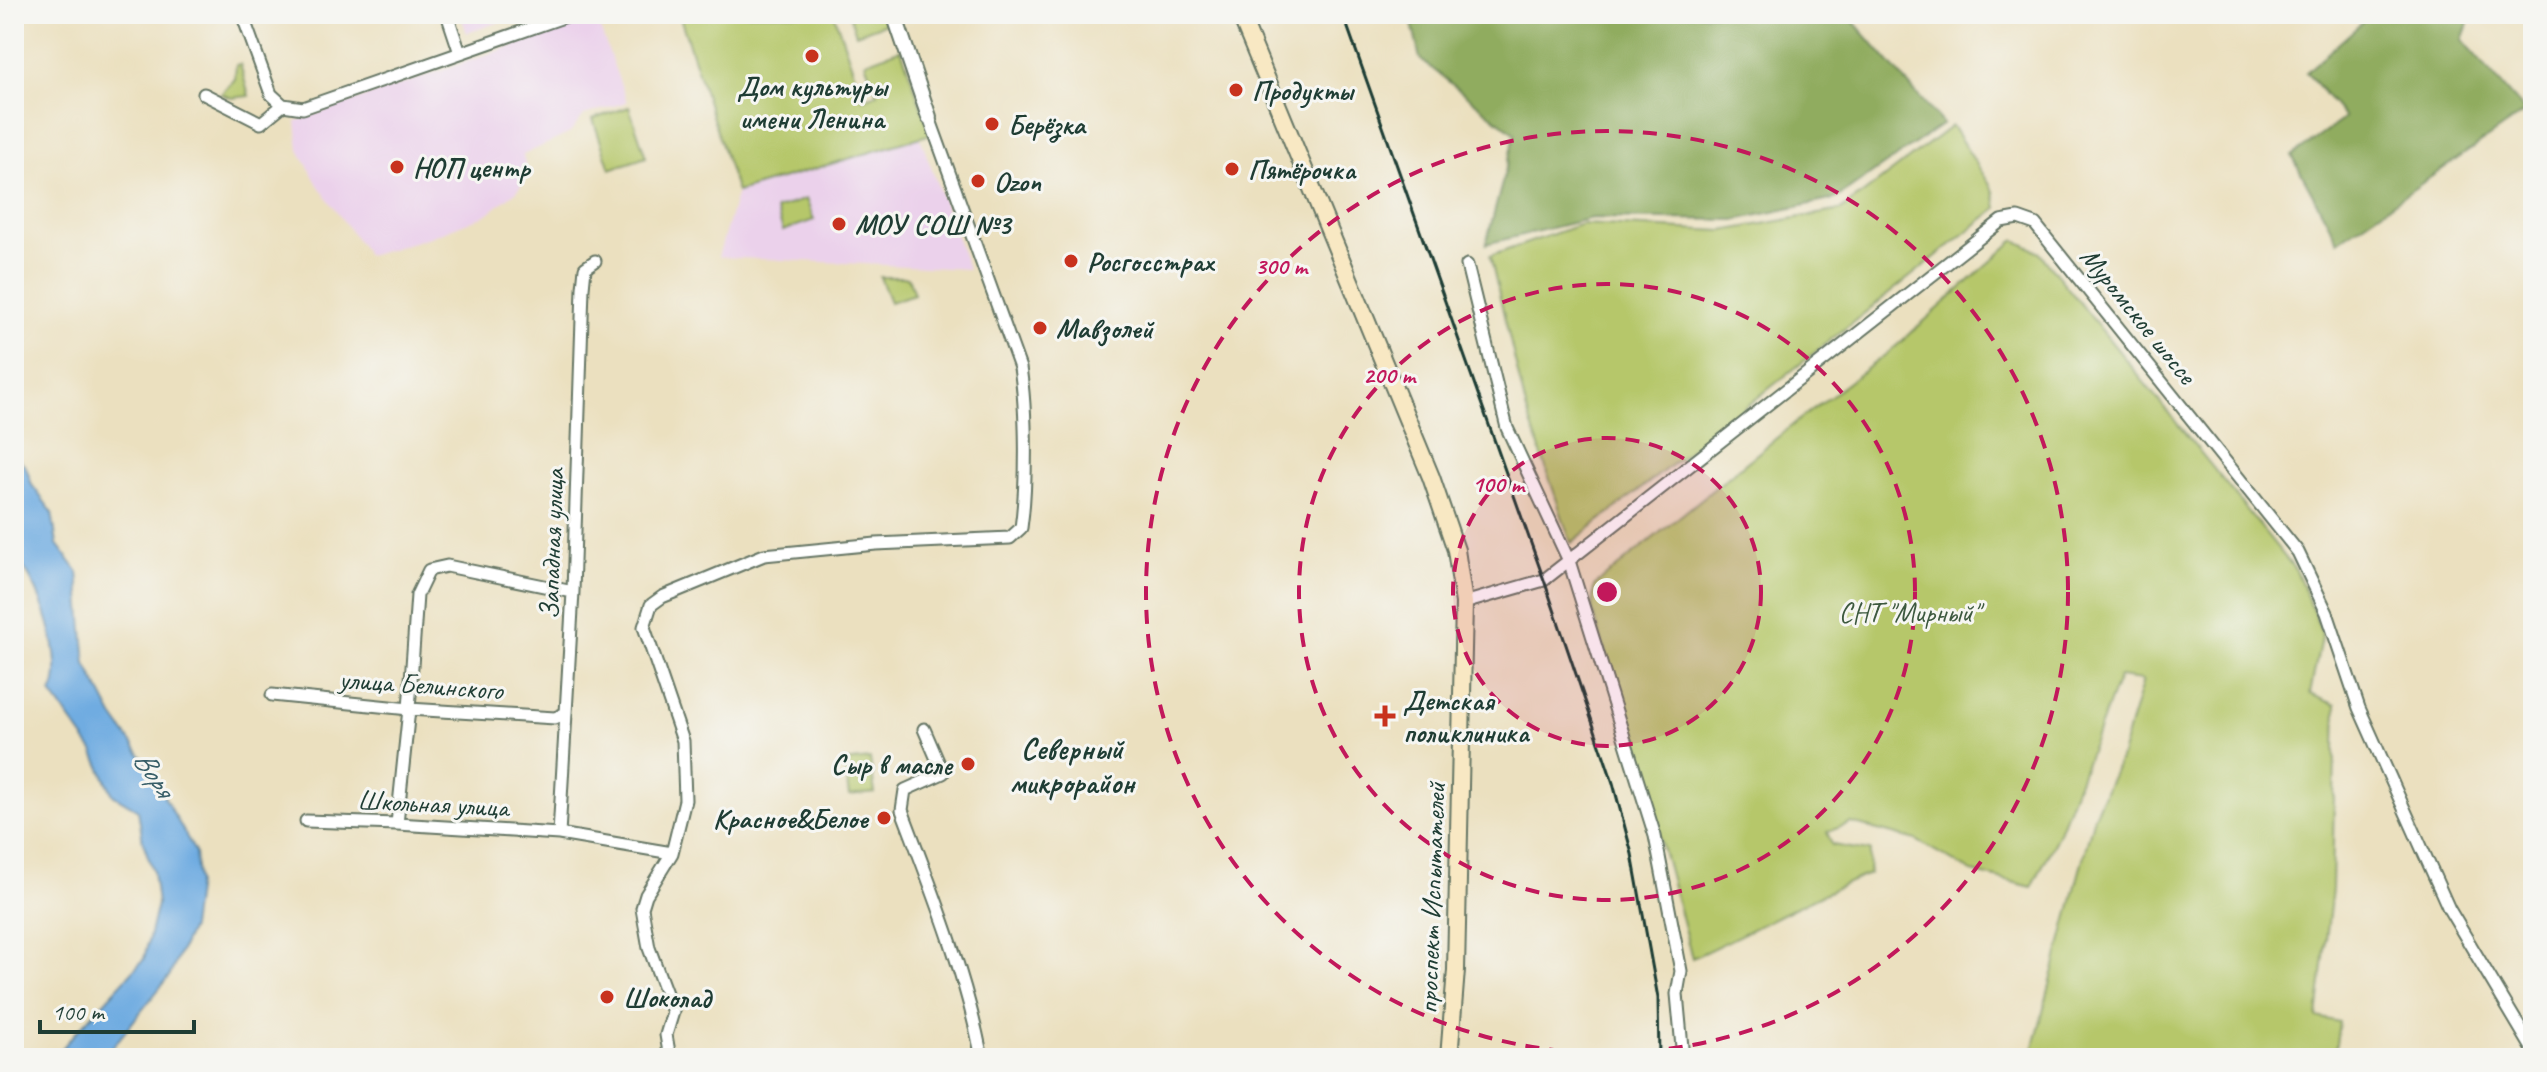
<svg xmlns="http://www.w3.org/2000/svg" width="2547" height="1072" font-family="Caveat,sans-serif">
  <rect width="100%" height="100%" fill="#f6f6f2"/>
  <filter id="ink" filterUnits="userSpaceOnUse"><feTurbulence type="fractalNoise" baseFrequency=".0125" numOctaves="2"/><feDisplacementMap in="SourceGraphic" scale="16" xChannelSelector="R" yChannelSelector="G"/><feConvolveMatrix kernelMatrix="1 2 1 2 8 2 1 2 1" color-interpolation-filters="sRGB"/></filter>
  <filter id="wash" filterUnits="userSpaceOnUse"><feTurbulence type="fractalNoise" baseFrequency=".006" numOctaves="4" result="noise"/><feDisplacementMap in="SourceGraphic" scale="32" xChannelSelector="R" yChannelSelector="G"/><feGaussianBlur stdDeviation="1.8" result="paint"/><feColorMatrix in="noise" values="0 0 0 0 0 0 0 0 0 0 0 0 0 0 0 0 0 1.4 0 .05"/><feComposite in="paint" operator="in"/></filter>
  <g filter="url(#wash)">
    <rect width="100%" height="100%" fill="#ebe0bf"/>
    <path fill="#ebd1eb" d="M460,14H524L467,33Z
      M596,17L627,102L584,115L570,133L523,155L528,175L517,191L486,215L430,237L368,256L318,185L299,150L296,121Z
      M920,137L968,269L718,257L737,192Z"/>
    <path fill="#b6c76a" stroke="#6a824f" stroke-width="2" d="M679,14H834L863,99L877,94L865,62L901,49L931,134L737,192Z
      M849,14H889L892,21L856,34Z
      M240,64L249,96L232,98L221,94L235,79L236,65Z
      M629,107L646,157L610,169L593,119Z
      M1952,126L1994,191L1997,208L1742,410L1571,543L1526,408L1490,256L1582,224L1723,231L1841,210Z
      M806,199L814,220L783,231L776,209Z
      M2015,240L2038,251L2297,572L2322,633L2310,694L2336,705L2332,889L2317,1017L2339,1022L2334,1058H2031L2094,816L2120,759L2143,680L2119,677L2057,837L2032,887L1972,872L1916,840L1851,823L1827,832L1832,845L1870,851L1869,874C1808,898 1752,931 1692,958L1667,864L1592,608L1594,586L1800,419L1893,349Z
      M880,277H908L914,294L890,302Z
      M870,759L875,793L849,796L844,762Z"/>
    <path fill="#90ac5e" stroke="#587449" stroke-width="2" d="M1410,14H1847L1943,124L1835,199L1735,220L1592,218L1486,244L1515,134L1420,59Z
      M2372,14H2472L2462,40L2525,112L2338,241L2292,156L2345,118L2306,72Z"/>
    <path fill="#70ace1" stroke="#48748a" stroke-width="2" d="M14,454L26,467L32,485L52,512L57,544L78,572L86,664L113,716L144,760L195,852L197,883L191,928L170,975L104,1058H55L68,1041L144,959L157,904L153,871L143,842L138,810L113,795L93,751L51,693C68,665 39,577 14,557Z"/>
  </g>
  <g filter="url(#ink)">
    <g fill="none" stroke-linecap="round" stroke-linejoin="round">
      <g stroke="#667665" stroke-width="15">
        <path id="minor" d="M447,14L460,53
          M204,94L261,123L283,105L271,94L242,14
          M283,105L303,108L572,14
          M1467,265L1507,428L1569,561L1655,836L1681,971L1677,994L1683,1058
          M1464,603L1544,580L2001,221L2018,218L2035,224L2298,552L2327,613L2359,708L2449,909L2533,1050
          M272,695L409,709L555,718L566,713
          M924,729L943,773L905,790L902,810C933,892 965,972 982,1058
          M306,821L397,824L559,834L672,853
          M397,824L409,709L417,595L429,570L447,566L573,592
          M559,834L573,592L583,288L585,268L595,261
          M670,1058L666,1035L673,1012L649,948L642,908L646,895L672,853L685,800L683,741L644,627L651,605L662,597L764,555L876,544L1010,538L1021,528C1027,485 1027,411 1020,368L929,117"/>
      </g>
      <g stroke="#667665" stroke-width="18">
        <path id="tertiary" d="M894,14L929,117"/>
      </g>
      <g stroke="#667665" stroke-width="20">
        <path id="secondary" d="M1240,14L1431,477L1456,550L1464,603L1456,970L1449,1058"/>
      </g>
      <use href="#minor" stroke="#fff" stroke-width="11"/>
      <use href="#tertiary" stroke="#fff" stroke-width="14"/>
      <use href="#secondary" stroke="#f8e8c3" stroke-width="16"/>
      <path stroke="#1f3d34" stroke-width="3" d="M1343,14L1544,580L1613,783L1632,854L1658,998L1659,1058"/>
    </g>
  </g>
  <circle cx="1607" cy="592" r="154" fill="#c2185b" fill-opacity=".12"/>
  <g fill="none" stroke="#c2185b" stroke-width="4" stroke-dasharray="14 10">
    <circle cx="1607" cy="592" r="154"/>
    <circle cx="1607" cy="592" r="308"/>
    <circle cx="1607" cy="592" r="461"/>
  </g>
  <g fill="#c8321e" stroke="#f6f6f2" stroke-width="3">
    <circle cx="812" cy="56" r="8"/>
    <circle cx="1236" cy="90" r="8"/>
    <circle cx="992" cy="124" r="8"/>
    <circle cx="397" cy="167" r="8"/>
    <circle cx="1232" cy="169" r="8"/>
    <circle cx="978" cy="181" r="8"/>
    <circle cx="839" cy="224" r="8"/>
    <circle cx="1071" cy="261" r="8"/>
    <circle cx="1040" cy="328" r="8"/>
    <path d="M1381 704h8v8h8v8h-8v8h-8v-8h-8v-8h8z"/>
    <circle cx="968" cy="764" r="8"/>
    <circle cx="884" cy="818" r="8"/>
    <circle cx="607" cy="997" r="8"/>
  </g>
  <g text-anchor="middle" stroke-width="6" stroke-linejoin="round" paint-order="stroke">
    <g font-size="28" font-weight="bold" fill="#1f3d34" stroke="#f6f6f2" text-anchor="start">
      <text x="812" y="96" text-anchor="middle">Дом культуры<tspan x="812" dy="32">имени Ленина</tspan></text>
      <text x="1252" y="100">Продукты</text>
      <text x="1008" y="134">Берёзка</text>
      <text x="413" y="177">НОП центр</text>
      <text x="1248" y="179">Пятёрочка</text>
      <text x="994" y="191">Ozon</text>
      <text x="855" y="234">МОУ СОШ №3</text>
      <text x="1087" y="271">Росгосстрах</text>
      <text x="1056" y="338">Мавзолей</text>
      <text x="1403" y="710">Детская<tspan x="1403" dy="32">поликлиника</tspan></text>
      <text x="952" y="774" text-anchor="end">Сыр в масле</text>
      <text x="868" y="828" text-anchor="end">Красное&amp;Белое</text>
      <text x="623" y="1007">Шоколад</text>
    </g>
    <g font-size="28" fill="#1f3d34" stroke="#f6f6f2">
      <text transform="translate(2139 315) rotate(51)" y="10">Муромское шоссе</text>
      <text transform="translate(551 544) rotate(-88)" y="10">Западная улица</text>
      <text transform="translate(421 684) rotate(4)" y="10">улица Белинского</text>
      <text transform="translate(433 803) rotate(3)" y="10">Школьная улица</text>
      <text transform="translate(1431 898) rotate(-88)" y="10">проспект Испытателей</text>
    </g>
    <g font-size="28" fill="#3d593f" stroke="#f6f6f2">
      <text x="1909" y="622">СНТ "Мирный"</text>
    </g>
    <g font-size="30" font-weight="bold" fill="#1f3d34" stroke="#f6f6f2">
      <text x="1072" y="759">Северный<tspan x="1072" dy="34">микрорайон</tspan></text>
    </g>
    <g font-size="30" font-style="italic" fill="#375e68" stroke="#f6f6f2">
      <text transform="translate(154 773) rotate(57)" y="10">Воря</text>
    </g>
  </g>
  <circle cx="1607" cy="592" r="12" fill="#c2185b" stroke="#f6f6f2" stroke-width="4"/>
  <g font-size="24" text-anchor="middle" font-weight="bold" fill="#c2185b" stroke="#f6f6f2" stroke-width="6" stroke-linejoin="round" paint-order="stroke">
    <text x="1281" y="274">300 m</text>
    <text x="1389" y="383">200 m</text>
    <text x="1498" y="492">100 m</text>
  </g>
  <rect width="2547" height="1072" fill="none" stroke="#f6f6f2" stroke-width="48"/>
  <path d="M40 1020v12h154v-12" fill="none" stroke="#1f3d34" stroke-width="4"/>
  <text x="52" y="1020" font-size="24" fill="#1f3d34" stroke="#f6f6f2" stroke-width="6" paint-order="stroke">100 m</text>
</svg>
